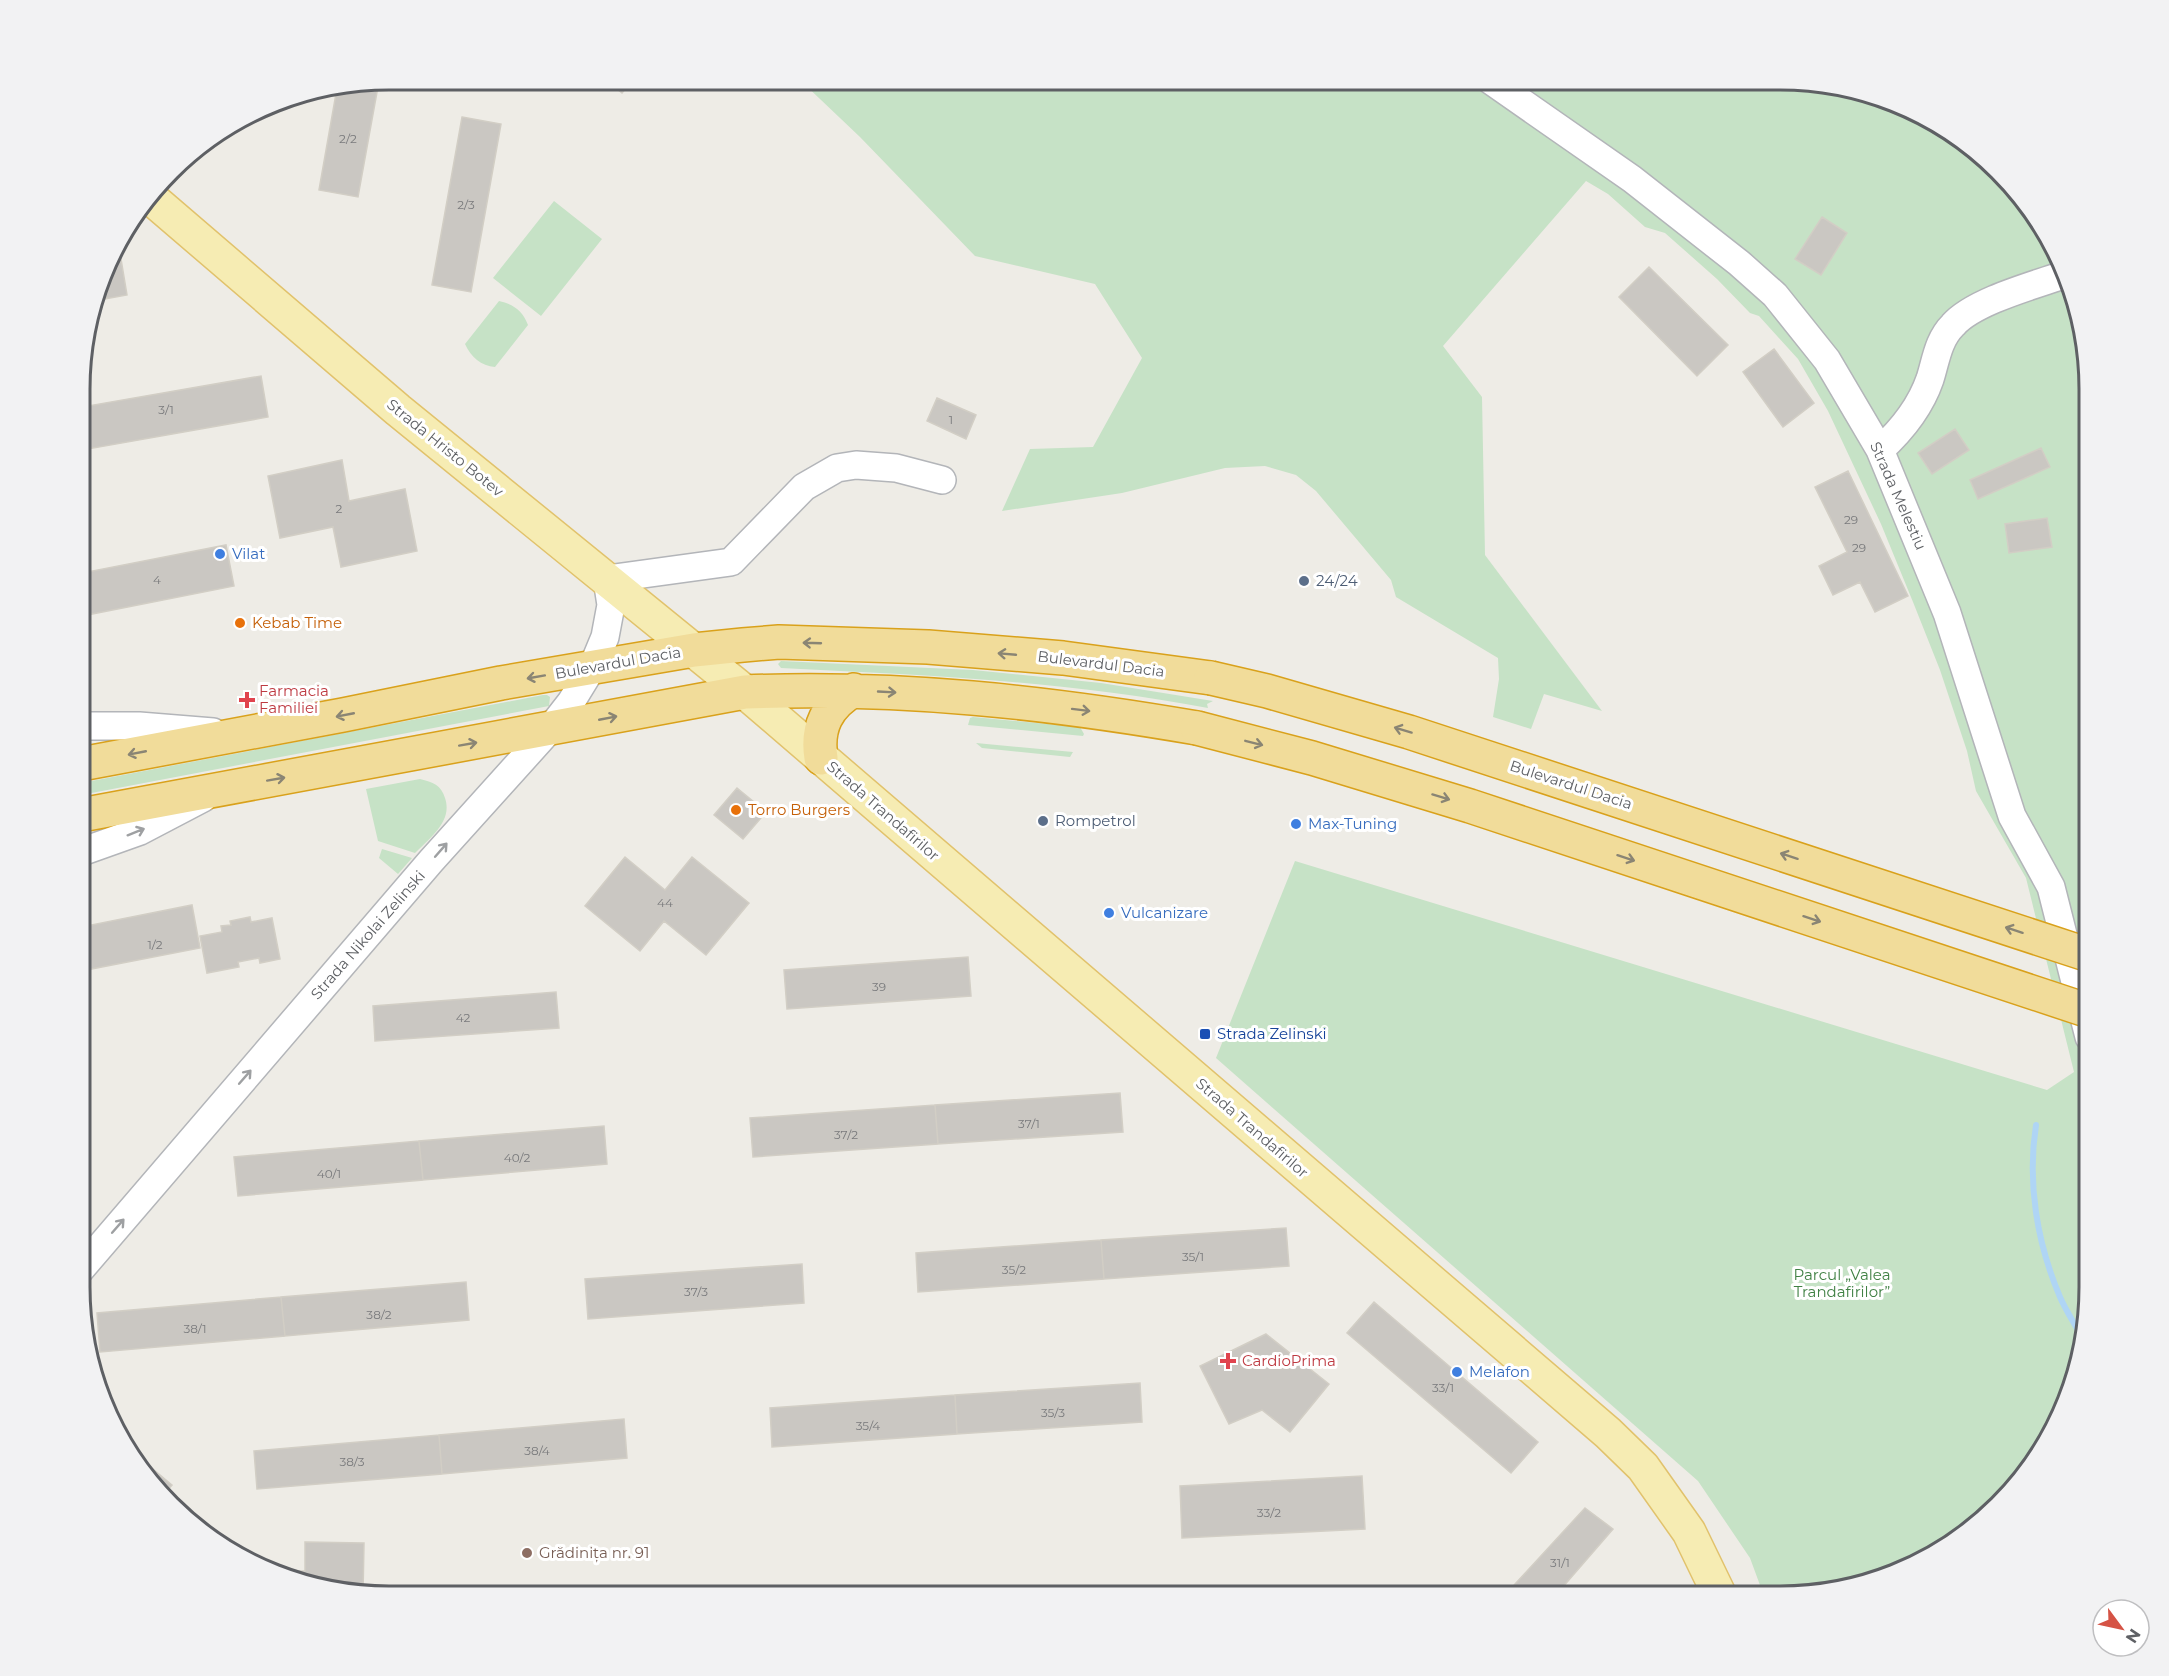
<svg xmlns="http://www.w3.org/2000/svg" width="2169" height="1676" font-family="Montserrat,sans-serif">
  <rect width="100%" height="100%" fill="#eeece6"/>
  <path fill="#c6e2c6" d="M800,80H1800L1898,103L1984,156L2058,253L2079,309L2089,389V1307L2066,1406L2013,1491L1916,1565L1841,1590L1764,1596L1750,1558L1698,1481L1216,1058L1295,861L2047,1090L2074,1072L2026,878L1976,791L1967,751L1940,670L1913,602L1881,524L1828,411L1798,359L1759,316L1750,313L1717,279L1665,233L1645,227L1608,194L1586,181L1443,346L1482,397L1485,555L1602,711L1544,694L1531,729L1493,717L1499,679L1498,658L1396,597L1391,580L1316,491L1296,475L1265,466L1225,468L1122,493L1002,511L1030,449L1093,447L1142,358L1095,284L975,256L860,137Z
    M554,201L602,239L541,316L493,278Z
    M499,301C513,304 523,311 528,325L495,367C481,366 471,357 465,344Z
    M781,661L973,670L1101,683L1213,701L1207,704L1208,708C1067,681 925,675 781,668L778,664Z
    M543,695H547L550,697L549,706L81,795V783Z
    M973,717L1080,727L1084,734L1083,736L968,725L970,718Z
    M976,743L1073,752L1070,757L982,748Z
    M420,779C433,782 441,785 445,798C453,821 430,838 415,853L378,841L366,789Z
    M382,849L412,858L398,874L379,858Z"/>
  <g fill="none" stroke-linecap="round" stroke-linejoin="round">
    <path stroke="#afd5f5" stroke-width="6" d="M2036,1125C2027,1183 2037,1243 2060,1297C2066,1311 2075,1324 2082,1338"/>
  </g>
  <path fill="#cac7c2" stroke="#d2cec5" stroke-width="1.5" d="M606,80H633L622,93Z
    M379,81L358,197L319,190L337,88Z
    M462,117L501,124L471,292L432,285Z
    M1822,217L1847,233L1821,275L1795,259Z
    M120,253L127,295L99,300L114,254Z
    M1649,267L1728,345L1697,376L1619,297Z
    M1774,349L1814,403L1783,427L1743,372Z
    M261,376L268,417L88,449L82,407Z
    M937,398L976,415L966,439L927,421Z
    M82,413L88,449L82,450Z
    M1955,429L1969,450L1932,474L1918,453Z
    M2041,448L2050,467L1978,499L1970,480Z
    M342,460L349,501L405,489L417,551L341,567L333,527L280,538L268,476Z
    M1848,471L1908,596L1875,612L1860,582L1833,595L1819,566L1847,552L1815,487Z
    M2047,518L2052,547L2009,553L2005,524Z
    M226,545L234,586L82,616V573Z
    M737,788L766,812L743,839L714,815Z
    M625,857L665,890L692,857L749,903L706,955L664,921L640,951L585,906Z
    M192,905L200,948L81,971V927Z
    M250,917L251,922L272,918L280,959L260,963L259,958L238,962L239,967L207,973L200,936L222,932L221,926L231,925L230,921Z
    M968,957L971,996L787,1009L784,970Z
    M556,992L559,1028L375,1041L373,1006Z
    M1120,1093L1123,1132L938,1144L935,1105Z
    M935,1105L938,1144L753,1157L750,1118Z
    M604,1126L607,1164L423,1180L419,1141Z
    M419,1141L423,1180L238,1196L234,1157Z
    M1286,1228L1289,1266L1104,1279L1101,1240Z
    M1101,1240L1104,1279L918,1292L916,1253Z
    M802,1264L804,1303L588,1319L585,1279Z
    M466,1282L469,1320L285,1336L281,1297Z
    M281,1297L285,1336L100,1352L97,1313Z
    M1374,1302L1538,1442L1511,1473L1347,1333Z
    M1266,1334L1329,1384L1290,1432L1262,1410L1229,1424L1200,1366Z
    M1140,1383L1142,1422L957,1434L955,1395Z
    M955,1395L957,1434L772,1447L770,1408Z
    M624,1419L627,1458L442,1474L439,1435Z
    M439,1435L442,1474L257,1489L254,1451Z
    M135,1454L172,1485L165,1493Z
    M1362,1476L1365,1529L1182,1538L1180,1486Z
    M1585,1508L1613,1529L1555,1596H1504Z
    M305,1542L364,1543L363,1594L299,1580V1571H305Z
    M576,1592H623L622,1596H576Z"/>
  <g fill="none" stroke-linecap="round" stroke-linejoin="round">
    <g stroke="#b3b5b9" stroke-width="30">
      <path id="minor" d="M1490,80L1632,179L1739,263L1775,295L1827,360L1880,450L1947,613L2012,816L2051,887L2089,1037
        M1880,450C1902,430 1920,408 1930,379C1936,360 1938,340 1953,325C1974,301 2035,285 2066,274
        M81,726H139L213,732
        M81,852L140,831L203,798
        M80,1270L431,861L550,729L571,702L593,666L605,637L611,605L607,579L731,562L804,487L837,468L856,465L896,468L942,480"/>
    </g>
    <g stroke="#e1c26c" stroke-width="36">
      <path id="major" d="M151,198L398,410L745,692L1608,1433L1643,1467L1689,1532L1720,1596"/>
    </g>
    <g stroke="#d9a11b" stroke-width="36">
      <path id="highway" d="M821,758C816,728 827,705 854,690
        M81,764L343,715L501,683L694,650L743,645L779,642L928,647L1063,658L1211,678
        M81,815L745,692C899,686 1046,702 1197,728"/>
    </g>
    <use href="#minor" stroke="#fff" stroke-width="27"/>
    <use href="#major" stroke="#f6ecb3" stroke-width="33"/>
    <use href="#highway" stroke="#f1dc9a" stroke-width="33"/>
    <g stroke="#d9a11b" stroke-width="36" stroke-linecap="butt">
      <path id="highway-bridge" d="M1211,678L1267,691L1409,732L2089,955
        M1197,728L1312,758L1470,806L2089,1011"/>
    </g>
    <use href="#highway-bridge" stroke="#f1dc9a" stroke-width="33"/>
  </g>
  <defs><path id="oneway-shaft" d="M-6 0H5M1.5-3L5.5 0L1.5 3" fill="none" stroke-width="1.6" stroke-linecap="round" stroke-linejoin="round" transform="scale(1.5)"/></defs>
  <g stroke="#8a8574">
    <use href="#oneway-shaft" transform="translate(812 643) rotate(-178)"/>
    <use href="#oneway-shaft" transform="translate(1007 654) rotate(-175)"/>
    <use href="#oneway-shaft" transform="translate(536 677) rotate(170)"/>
    <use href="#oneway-shaft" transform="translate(887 692) rotate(3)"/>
    <use href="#oneway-shaft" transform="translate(1081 710) rotate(7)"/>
    <use href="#oneway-shaft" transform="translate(345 715) rotate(169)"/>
    <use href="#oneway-shaft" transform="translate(608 718) rotate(-11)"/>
    <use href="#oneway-shaft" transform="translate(1403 730) rotate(-163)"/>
    <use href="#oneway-shaft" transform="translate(1254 743) rotate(14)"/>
    <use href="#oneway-shaft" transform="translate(468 744) rotate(-10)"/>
    <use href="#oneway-shaft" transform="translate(137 753) rotate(169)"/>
    <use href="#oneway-shaft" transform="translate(276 779) rotate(-10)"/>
    <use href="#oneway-shaft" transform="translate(1441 797) rotate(17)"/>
    <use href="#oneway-shaft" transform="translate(1789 856) rotate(-162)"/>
    <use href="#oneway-shaft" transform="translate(1626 858) rotate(18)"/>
    <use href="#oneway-shaft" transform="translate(1812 919) rotate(18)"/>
    <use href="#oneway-shaft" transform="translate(2014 930) rotate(-162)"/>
  </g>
  <g stroke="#9ea0a2">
    <use href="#oneway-shaft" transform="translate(136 832) rotate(-22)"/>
    <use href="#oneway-shaft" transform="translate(441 850) rotate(-49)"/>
    <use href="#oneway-shaft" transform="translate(245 1077) rotate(-49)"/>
    <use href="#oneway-shaft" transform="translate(118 1226) rotate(-49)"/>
  </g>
  <g fill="#3f7fe0" stroke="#fff" stroke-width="2">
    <circle cx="220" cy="554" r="6"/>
    <circle cx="1296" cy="824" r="6"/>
    <circle cx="1109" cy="913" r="6"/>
    <circle cx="1457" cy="1372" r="6"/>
  </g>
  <g fill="#5c6f8a" stroke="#fff" stroke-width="2">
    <circle cx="1304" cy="581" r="6"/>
    <circle cx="1043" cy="821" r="6"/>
  </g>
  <g fill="#e8710a" stroke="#fff" stroke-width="2">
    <circle cx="240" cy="623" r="6"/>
    <circle cx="736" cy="810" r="6"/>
  </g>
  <g fill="#e0444e" stroke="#fff" stroke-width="2">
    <path d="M244 691h6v6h6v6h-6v6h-6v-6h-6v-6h6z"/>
    <path d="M1225 1352h6v6h6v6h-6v6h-6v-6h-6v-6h6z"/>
  </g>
  <rect fill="#1a4fb4" stroke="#fff" stroke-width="2" x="1199" y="1028" width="12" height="12" rx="3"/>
  <circle fill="#8d6e63" stroke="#fff" stroke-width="2" cx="527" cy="1553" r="6"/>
  <g text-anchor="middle" stroke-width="6" stroke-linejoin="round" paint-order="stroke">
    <g font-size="12" fill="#797a7c">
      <text x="348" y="143">2/2</text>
      <text x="466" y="209">2/3</text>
      <text x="166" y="414">3/1</text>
      <text x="951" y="424">1</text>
      <text x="339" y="513">2</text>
      <text x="1851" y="524">29</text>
      <text x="1859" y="552">29</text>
      <text x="157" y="584">4</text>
      <text x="665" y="907">44</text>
      <text x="155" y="949">1/2</text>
      <text x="879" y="991">39</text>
      <text x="463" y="1022">42</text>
      <text x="1029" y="1128">37/1</text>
      <text x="846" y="1139">37/2</text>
      <text x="517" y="1162">40/2</text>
      <text x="329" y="1178">40/1</text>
      <text x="1193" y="1261">35/1</text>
      <text x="1014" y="1274">35/2</text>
      <text x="696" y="1296">37/3</text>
      <text x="379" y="1319">38/2</text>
      <text x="195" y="1333">38/1</text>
      <text x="1443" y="1392">33/1</text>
      <text x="1053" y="1417">35/3</text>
      <text x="868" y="1430">35/4</text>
      <text x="537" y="1455">38/4</text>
      <text x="352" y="1466">38/3</text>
      <text x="1269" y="1517">33/2</text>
      <text x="1560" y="1567">31/1</text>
    </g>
    <g font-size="15" fill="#5e6064" stroke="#fff">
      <text transform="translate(445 448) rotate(39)" y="5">Strada Hristo Botev</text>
      <text transform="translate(1898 496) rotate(66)" y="5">Strada Melestiu</text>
      <text transform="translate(618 663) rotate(-10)" y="5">Bulevardul Dacia</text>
      <text transform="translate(1101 664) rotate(7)" y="5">Bulevardul Dacia</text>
      <text transform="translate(1571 785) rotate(18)" y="5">Bulevardul Dacia</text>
      <text transform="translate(883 811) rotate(41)" y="5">Strada Trandafirilor</text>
      <text transform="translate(368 935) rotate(-49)" y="5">Strada Nikolai Zelinski</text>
      <text transform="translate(1252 1128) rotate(41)" y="5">Strada Trandafirilor</text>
    </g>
    <g font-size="15" fill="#366cbe" stroke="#fff" text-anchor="start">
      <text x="232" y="559">Vilat</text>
      <text x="1308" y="829">Max-Tuning</text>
      <text x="1121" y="918">Vulcanizare</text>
      <text x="1469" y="1377">Melafon</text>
    </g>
    <g font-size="15" fill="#4e5e75" stroke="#fff" text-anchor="start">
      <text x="1316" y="586">24/24</text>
      <text x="1055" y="826">Rompetrol</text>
    </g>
    <g font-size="15" fill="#c56008" stroke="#fff" text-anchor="start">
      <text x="252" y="628">Kebab Time</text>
      <text x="748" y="815">Torro Burgers</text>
    </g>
    <g font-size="15" fill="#be3a42" stroke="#fff" text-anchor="start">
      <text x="259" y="696">Farmacia<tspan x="259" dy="17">Familiei</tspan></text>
      <text x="1242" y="1366">CardioPrima</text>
    </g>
    <g font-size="15" fill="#164399" stroke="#fff" text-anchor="start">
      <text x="1217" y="1039">Strada Zelinski</text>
    </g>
    <g font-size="15" fill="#408144" stroke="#fff">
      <text x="1842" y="1280">Parcul „Valea<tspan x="1842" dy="17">Trandafirilor”</tspan></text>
    </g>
    <g font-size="15" fill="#785e54" stroke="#fff" text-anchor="start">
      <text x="539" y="1558">Grădinița nr. 91</text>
    </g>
  </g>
  <path d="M0 0H2169V1676H0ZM389 90H1780A299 299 0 0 1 2079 389V1287A299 299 0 0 1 1780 1586H389A299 299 0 0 1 90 1287V389A299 299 0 0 1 389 90Z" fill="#f2f2f3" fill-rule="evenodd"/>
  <path fill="none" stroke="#5e6064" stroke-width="3" d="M389 90H1780A299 299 0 0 1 2079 389V1287A299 299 0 0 1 1780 1586H389A299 299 0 0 1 90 1287V389A299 299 0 0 1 389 90Z"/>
  <g transform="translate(2121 1628) rotate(123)"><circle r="28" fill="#ffffff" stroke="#bfbfc1" stroke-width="1.5"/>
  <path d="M0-4.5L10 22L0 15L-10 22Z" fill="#d55345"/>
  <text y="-9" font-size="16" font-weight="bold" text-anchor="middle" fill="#5e6064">N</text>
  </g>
</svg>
